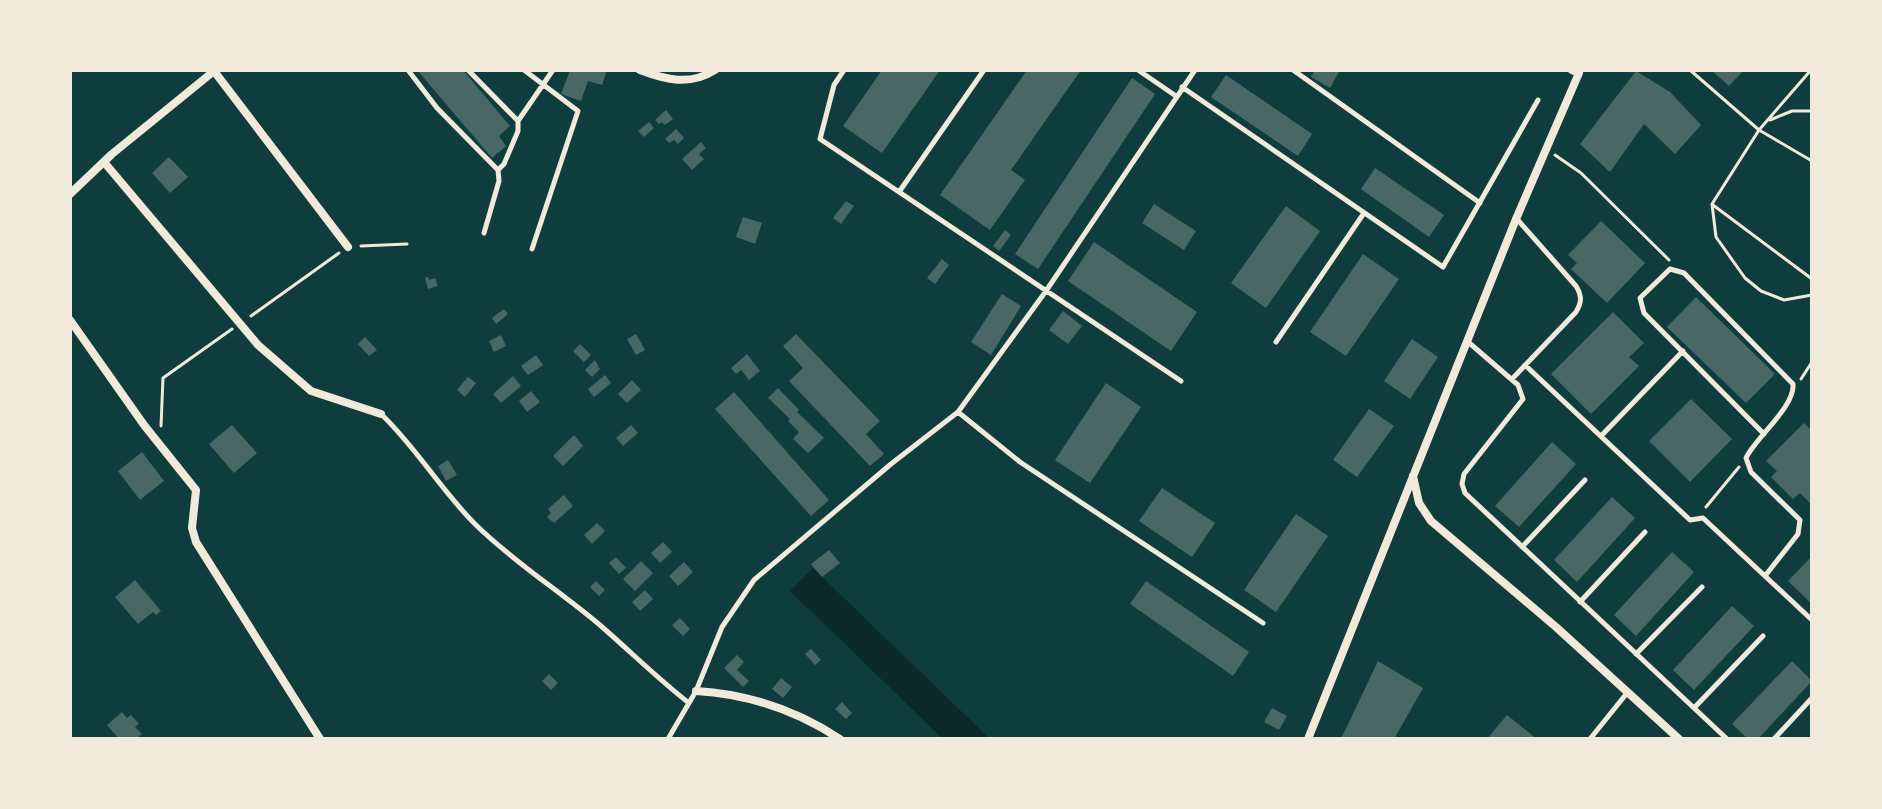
<svg xmlns="http://www.w3.org/2000/svg" width="1882" height="809" font-family="'Golos Text',sans-serif">
  <rect width="100%" height="100%" fill="#0f3d3e"/>
  <path fill="#0a2a2b" d="M813,568L990,739H943L790,591Z"/>
  <path fill="#486865" d="M417,70H463L510,126L499,136L506,146L492,158Z
    M570,70H607L602,85L588,81L581,101L561,94Z
    M882,70H940L882,153L843,126Z
    M1027,70H1081L1011,170L1025,180L990,230L940,195Z
    M1315,70H1340L1330,88L1311,77Z
    M1711,70H1744L1729,86Z
    M1636,71L1670,92L1701,125L1675,154L1644,124L1610,172L1580,144Z
    M1226,75L1312,134L1298,156L1211,97Z
    M1132,78L1155,94L1038,269L1015,254Z
    M666,110L673,119L665,125L662,122L659,124L655,120Z
    M649,122L654,128L644,137L638,131Z
    M676,129L684,138L678,144L674,140L669,143L665,139Z
    M701,142L706,148L699,154L704,159L692,170L682,159Z
    M169,157L188,177L170,193L152,173Z
    M1375,168L1444,215L1429,237L1361,189Z
    M846,201L854,206L841,224L833,218Z
    M1154,204L1196,231L1184,250L1142,223Z
    M1286,206L1320,231L1266,308L1231,283Z
    M743,217L762,223L755,244L736,237Z
    M1601,221L1645,263L1607,303L1571,269L1577,263L1568,255Z
    M1005,230L1011,235L999,251L993,246Z
    M1094,242L1197,312L1171,351L1068,281Z
    M1363,254L1399,279L1346,356L1310,332Z
    M942,259L949,265L935,284L927,278Z
    M429,277V280L435,278L438,286L428,289L425,278Z
    M1002,294L1021,306L991,355L971,342Z
    M1696,297L1775,374L1746,403L1667,327Z
    M504,309L508,314L496,324L492,318Z
    M1063,311L1082,326L1068,344L1049,330Z
    M1613,312L1644,343L1629,357L1639,366L1591,414L1551,374Z
    M636,334L645,350L636,355L627,339Z
    M796,334L880,421L866,434L884,454L870,466L789,381L803,368L783,346Z
    M501,335L506,346L494,352L489,341Z
    M365,337L377,350L369,356L358,344Z
    M1412,339L1438,357L1410,399L1384,381Z
    M580,344L591,355L584,362L573,351Z
    M747,354L760,371L749,380L741,370L736,374L731,368Z
    M536,355L543,365L528,375L521,366Z
    M595,360L600,369L592,377L585,370Z
    M605,375L611,383L594,397L588,389Z
    M513,376L521,386L501,403L493,394Z
    M468,377L476,383L465,397L457,390Z
    M632,380L641,390L627,403L618,394Z
    M1106,383L1141,407L1090,483L1055,460Z
    M778,388L799,410L797,412L824,438L808,453L793,439L799,432L788,421L790,419L768,398Z
    M531,391L540,402L527,412L519,401Z
    M734,392L829,500L811,516L715,409Z
    M1691,399L1732,439L1690,482L1649,441Z
    M1369,409L1394,426L1357,477L1333,460Z
    M1804,423L1812,431V505L1800,493L1793,499L1771,477L1777,471L1766,461Z
    M232,425L257,453L234,473L209,444Z
    M631,425L638,433L623,446L616,438Z
    M574,435L583,446L563,466L553,456Z
    M1552,442L1576,464L1519,527L1495,506Z
    M142,452L164,481L140,500L118,471Z
    M448,460L457,475L446,481L438,466Z
    M1162,488L1215,523L1192,557L1139,521Z
    M564,495L573,506L554,523L547,517L551,513L548,509Z
    M1612,497L1635,518L1577,582L1554,560Z
    M1296,514L1328,536L1276,612L1244,590Z
    M597,523L605,531L592,544L584,535Z
    M663,542L672,552L660,563L651,553Z
    M829,550L840,563L822,577L811,564Z
    M1672,552L1694,572L1636,636L1614,615Z
    M1812,556V604L1788,581Z
    M616,557L626,568L619,574L609,563Z
    M641,561L653,573L635,591L623,579Z
    M684,562L693,572L678,586L669,576Z
    M135,580L161,611L156,615L153,612L138,624L115,597Z
    M596,581L605,590L599,596L590,587Z
    M1146,581L1249,652L1233,676L1130,604Z
    M645,590L653,599L640,611L632,602Z
    M1732,606L1754,626L1694,690L1673,670Z
    M680,618L690,629L683,636L672,625Z
    M811,649L821,660L815,665L805,654Z
    M737,655L744,662L737,670L749,681L743,687L724,668Z
    M1378,661L1423,688L1394,739H1341Z
    M1792,661L1812,681L1758,739H1748L1732,724Z
    M549,674L558,683L551,690L542,681Z
    M781,678L792,687L783,698L772,689Z
    M842,702L852,713L846,719L835,709Z
    M1272,708L1287,716L1279,730L1264,722Z
    M122,712L127,718L131,715L139,724L135,727L142,734L136,739H119L107,725Z
    M1507,715L1537,739H1487Z"/>
  <g fill="none" stroke-linecap="round" stroke-linejoin="round">
    <path stroke="#f1e9da" stroke-width="3" d="M1690,70L1759,130L1812,161
      M1811,70L1759,130L1712,204L1716,237L1745,278L1761,291L1784,300L1812,295
      M1770,120L1792,111H1812
      M1555,155L1581,173L1669,260
      M1713,205L1812,279
      M361,246L407,244
      M251,316L339,253
      M1801,379L1812,362
      M161,426L163,378L232,329
      M1706,507L1739,467"/>
    <path stroke="#f1e9da" stroke-width="5" d="M408,70L437,108L498,170L499,181L484,233
      M468,70L518,121
      M524,70L578,111L532,249
      M844,70L834,85L820,139L1181,381
      M1138,70L1176,96
      M1293,70L1480,203
      M1182,87L1443,267L1538,100
      M498,170L504,164L518,131V121L553,70
      M899,192L984,70
      M1467,341L1518,385L1523,399L1464,474L1462,484L1465,493L1727,739
      M1276,342L1364,213
      M1525,365L1690,520L1703,518L1812,620
      M1512,379L1576,312C1582,302 1582,296 1576,286L1517,219
      M958,412L1020,462L1263,623
      M381,414C417,448 441,491 477,526C515,563 561,592 601,626C631,652 658,679 689,703
      M1764,434L1644,313L1640,298L1670,269L1684,273L1793,384C1795,407 1756,437 1746,458L1751,472L1800,520L1798,534L1765,576
      M1601,436L1683,351
      M1522,547L1585,480
      M1580,602L1645,532
      M1636,654L1702,587
      M1694,708L1763,636
      M668,739L696,691L722,627L754,580L891,464L958,412L1046,291L1195,70
      M1590,739L1627,693
      M1774,739L1812,698"/>
    <path stroke="#f1e9da" stroke-width="8" d="M640,70C666,80 690,86 715,70
      M104,162L258,345L311,391L381,414
      M70,194L112,154L214,71L348,247
      M70,320L144,425L196,490L192,528L196,542L320,739
      M1413,476L1419,503L1431,521L1556,627L1679,739
      M696,691C748,694 796,710 840,739
      M1308,739L1516,219L1579,73L1572,70"/>
  </g>
  <rect width="1882" height="809" fill="none" stroke="#f1e9da" stroke-width="144"/>
</svg>
